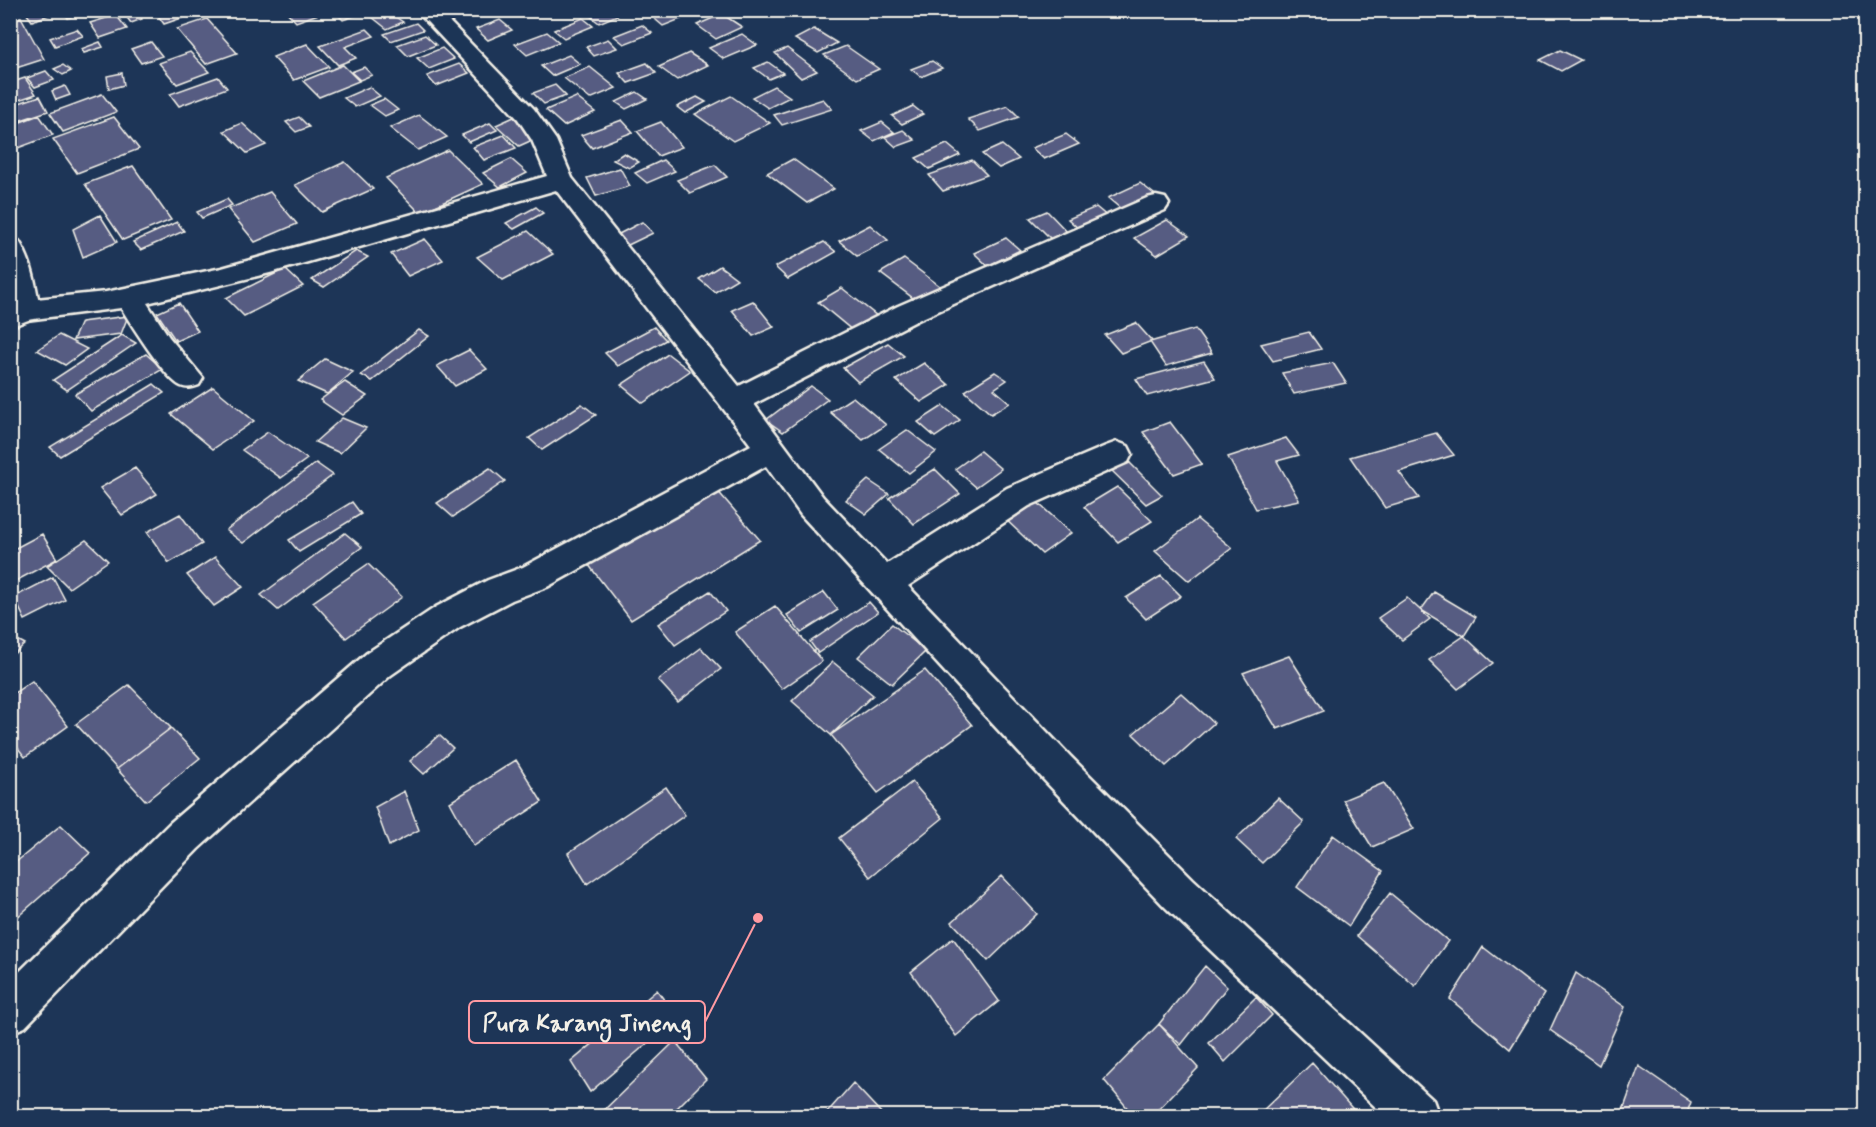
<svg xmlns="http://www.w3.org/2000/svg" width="1876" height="1127" font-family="Mynerve,sans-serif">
  <rect width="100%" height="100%" fill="#1d3557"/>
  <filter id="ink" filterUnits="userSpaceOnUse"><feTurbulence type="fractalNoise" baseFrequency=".0167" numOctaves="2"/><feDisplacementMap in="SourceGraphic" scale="12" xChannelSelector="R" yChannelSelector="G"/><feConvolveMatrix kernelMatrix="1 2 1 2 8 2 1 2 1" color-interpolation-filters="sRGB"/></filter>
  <g filter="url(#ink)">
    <path fill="#575c82" stroke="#f4f1e8" stroke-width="1.5" d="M24,10H45L49,15L32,21Z
      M62,10H90L68,18Z
      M154,10H205L164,24Z
      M285,10H327V11L296,22Z
      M333,10H369V11L343,20Z
      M603,10H616L620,14L599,23L590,16Z
      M659,10H688L693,14L663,26L649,14Z
      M812,10H838L824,17Z
      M387,11L403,22L387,29L372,17Z
      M137,12L142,19L131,23L126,16Z
      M722,14L742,27L716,39L697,25Z
      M116,15L127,29L100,38L90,23Z
      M21,17L44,59L10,70V20Z
      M583,18L593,26L564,38L554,30Z
      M207,19L237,53L206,64L177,29Z
      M500,20L512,30L488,40L476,29Z
      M416,23L423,30L391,41L384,34Z
      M642,25L652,33L624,44L614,36Z
      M77,29L83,36L55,46L50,38Z
      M367,29L374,36L345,47L356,58L338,65L320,46Z
      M814,29L837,43L818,53L795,39Z
      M547,32L559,42L527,55L515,44Z
      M742,34L757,45L724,59L709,48Z
      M425,35L436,45L408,56L397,45Z
      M608,39L617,48L594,56L586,47Z
      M100,42L103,47L84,53L81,49Z
      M151,42L162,56L141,63L131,49Z
      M307,44L329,67L294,80L273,57Z
      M846,46L879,69L857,79L824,55Z
      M442,48L454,59L429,69L417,58Z
      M787,48L817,71L801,78L775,53Z
      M1560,50L1581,60L1561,71L1540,60Z
      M190,52L209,72L177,84L159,63Z
      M689,53L708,65L677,80L659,67Z
      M569,55L580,64L552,76L541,66Z
      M932,61L942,68L921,77L911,69Z
      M768,62L783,73L769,79L754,68Z
      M647,63L656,73L628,83L619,73Z
      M459,64L469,73L436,86L427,76Z
      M63,65L71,71L63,75L54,69Z
      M343,65L359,81L319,97L303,81Z
      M364,67L372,75L360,80L351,72Z
      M590,67L616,88L590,99L564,78Z
      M46,71L54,80L35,87L27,78Z
      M122,73L124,85L109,89L107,76Z
      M218,77L227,88L179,106L170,94Z
      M25,78L36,94L10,103V83Z
      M555,85L566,96L544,104L533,93Z
      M65,86L70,95L56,100L52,91Z
      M774,86L790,97L768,108L752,97Z
      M369,87L380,96L355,107L344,98Z
      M637,92L647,99L626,109L616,102Z
      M102,94L116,112L63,132L50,113Z
      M40,96L48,111L15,122L10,106Z
      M731,96L770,123L733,141L695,114Z
      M576,97L595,112L564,126L546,110Z
      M697,97L706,102L685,113L677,107Z
      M384,99L398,110L385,116L370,105Z
      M823,99L832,109L782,125L774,115Z
      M913,106L923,114L902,124L892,116Z
      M1008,106L1019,117L980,131L968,119Z
      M39,115L53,135L10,151V126Z
      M419,115L447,137L418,150L390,128Z
      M114,117L139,149L77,173L53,139Z
      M299,117L309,127L296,132L286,122Z
      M514,117L537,138L519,146L496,125Z
      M622,120L633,132L592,148L581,135Z
      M661,122L682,147L658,156L637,131Z
      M882,122L894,132L874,141L861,131Z
      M242,123L266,145L247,153L224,131Z
      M490,123L497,130L469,142L462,135Z
      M903,130L915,140L896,147L885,137Z
      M1066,134L1079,144L1044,159L1032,148Z
      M504,135L516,148L484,160L473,147Z
      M947,144L960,155L929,169L916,158Z
      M1002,145L1019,159L999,168L982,154Z
      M448,150L483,184L420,213L386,178Z
      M624,153L639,162L629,168L613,160Z
      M511,159L527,173L500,187L483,173Z
      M793,159L834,189L807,203L767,173Z
      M663,160L675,171L647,183L635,173Z
      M972,160L987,175L943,191L929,175Z
      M345,162L373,189L322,212L295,185Z
      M715,165L727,177L690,193L677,180Z
      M133,166L171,220L123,240L85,184Z
      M620,168L630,186L596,196L587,178Z
      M1140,183L1158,197L1126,213L1108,198Z
      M270,192L297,224L255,242L228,209Z
      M227,199L232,205L202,218L197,212Z
      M536,207L543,213L514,229L506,223Z
      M1096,207L1108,217L1080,230L1068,219Z
      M1047,211L1072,237L1056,244L1030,218Z
      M100,215L117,242L83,257L73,229Z
      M1167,220L1189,236L1157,255L1134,238Z
      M177,222L184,231L141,250L133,242Z
      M642,222L653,233L626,246L615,236Z
      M870,225L888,240L857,256L839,241Z
      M528,231L553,254L503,280L477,257Z
      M1006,238L1020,250L988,266L974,253Z
      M425,239L443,260L408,276L391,254Z
      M824,242L836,252L788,279L775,267Z
      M356,251L368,257L324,287L312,280Z
      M904,259L941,287L917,301L880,273Z
      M720,266L737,279L715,292L699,279Z
      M285,269L303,286L244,316L226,298Z
      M842,288L882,320L858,335L818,302Z
      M753,301L774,327L753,336L732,310Z
      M179,303L198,331L176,341L157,313Z
      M128,316L121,334L73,340L81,322Z
      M1136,323L1152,341L1121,353L1105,335Z
      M654,327L666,340L618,366L605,353Z
      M1195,329L1212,353L1166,366L1150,342Z
      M419,330L429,336L372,381L361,375Z
      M1309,332L1321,349L1273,361L1261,344Z
      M59,335L87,349L65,365L37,350Z
      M122,335L136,343L67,390L53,380Z
      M888,343L904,356L858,382L843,368Z
      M469,350L487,369L455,386L437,366Z
      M146,354L163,369L91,411L75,394Z
      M668,354L690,371L643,403L621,385Z
      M325,359L353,372L327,394L298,381Z
      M1204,361L1215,378L1147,396L1136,379Z
      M924,363L949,385L921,402L896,380Z
      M1333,363L1346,383L1294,394L1282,373Z
      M995,372L1007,380L994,389L1010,403L991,414L965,391Z
      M345,382L367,396L342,415L320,400Z
      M154,384L164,393L60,456L50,447Z
      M811,386L828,399L783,432L766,420Z
      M213,387L254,421L213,449L171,414Z
      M853,397L886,425L863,440L830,412Z
      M582,404L596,415L542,450L529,438Z
      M943,406L960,420L935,437L918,422Z
      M342,418L366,428L340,453L315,442Z
      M1170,422L1202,464L1174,474L1143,432Z
      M907,430L936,452L909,473L879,449Z
      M268,432L307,459L281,478L242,450Z
      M1436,433L1454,455L1399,472L1419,498L1385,508L1350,457Z
      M1286,438L1299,455L1277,461L1299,500L1256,509L1228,457Z
      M980,451L1001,469L976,487L955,469Z
      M1128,461L1162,495L1146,504L1112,471Z
      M316,463L333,475L243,543L226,530Z
      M135,468L157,494L122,515L100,488Z
      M490,468L505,481L453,517L437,503Z
      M935,469L960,494L914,524L889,498Z
      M868,480L889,494L866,514L846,500Z
      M1117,487L1152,521L1118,542L1084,507Z
      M716,489L760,540L631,620L588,564Z
      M1028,494L1071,533L1042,554L1000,514Z
      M352,502L361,514L299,552L289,540Z
      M180,514L202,544L169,563L147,532Z
      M1197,519L1232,548L1189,581L1155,551Z
      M345,533L362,547L278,610L261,595Z
      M42,534L57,559L10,584V551Z
      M86,540L108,561L69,588L47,566Z
      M215,557L243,587L214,606L187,575Z
      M368,564L402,597L346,638L313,602Z
      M1161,576L1181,596L1146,619L1126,598Z
      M53,577L65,600L25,620L14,597Z
      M710,591L726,611L675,645L658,624Z
      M824,592L838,610L801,633L787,615Z
      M1434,592L1476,617L1464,636L1421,610Z
      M1407,598L1430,619L1402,640L1378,618Z
      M869,602L878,612L818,653L810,642Z
      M775,606L822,661L782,689L735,632Z
      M892,624L926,651L892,684L858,657Z
      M10,636L25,644L10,657Z
      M1464,636L1493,663L1458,689L1429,660Z
      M701,648L721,669L678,702L658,680Z
      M1289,656L1324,711L1277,729L1243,673Z
      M833,662L873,695L831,735L792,701Z
      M925,670L972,725L878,793L831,735Z
      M32,681L68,726L25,757L10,738V696Z
      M129,685L171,728L117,769L76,724Z
      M1181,693L1214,723L1166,766L1133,734Z
      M171,728L200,758L146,801L117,769Z
      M439,735L453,748L424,774L410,761Z
      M516,760L542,802L474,846L450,802Z
      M912,782L943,818L870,877L839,838Z
      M1384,783L1414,829L1372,847L1343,800Z
      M666,787L685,815L587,884L568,853Z
      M404,791L419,830L389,846L375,807Z
      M1278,798L1304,822L1262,863L1236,839Z
      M61,825L90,853L14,920L10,916V867Z
      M1333,835L1383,871L1349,926L1297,887Z
      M1002,876L1037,914L988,961L952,922Z
      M1390,893L1448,941L1415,986L1357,936Z
      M953,938L999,1001L956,1036L911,972Z
      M1483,947L1544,994L1510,1049L1450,999Z
      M1205,966L1227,987L1181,1045L1159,1024Z
      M1576,973L1625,1007L1599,1065L1550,1030Z
      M657,990L677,1018L590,1092L571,1062Z
      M1256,997L1272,1015L1225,1062L1209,1043Z
      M1159,1024L1198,1068L1152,1116H1134L1104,1080Z
      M675,1041L706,1079L669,1116H598Z
      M1312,1063L1359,1116H1258V1115Z
      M1639,1066L1691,1102L1686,1116H1621Z
      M853,1083L884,1116H824Z"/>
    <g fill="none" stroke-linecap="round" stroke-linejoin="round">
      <g stroke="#f4f1e8" stroke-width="5">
        <path id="street" d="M416,10H438L534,109L556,140L572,178L739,386L898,306L1147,198L1156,196L1165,198L1169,204L1165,210L918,320L754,404L823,497L887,564L1007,488L1106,446L1117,442L1128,446L1132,454L1128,462L1029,506L908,586L1070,756L1193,879L1433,1100L1439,1116H1385L1165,907L1044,780L801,515L766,466L547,587L512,600L460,627L391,675L198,849L25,1027L10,1033V981L170,823L367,653L436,607L488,580L523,567L751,445L556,190L270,273L147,303L169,337L203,378L199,385C193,387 188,389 181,386C165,379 132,325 121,308L26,320L16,317L12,310L16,303L26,300L106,292L222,268L547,176L532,140L518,119Z"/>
      </g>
      <g stroke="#f4f1e8" stroke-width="5">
        <path id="secondary" d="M10,239L19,241C32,261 36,286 40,310L36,317L10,327Z"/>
      </g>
      <use href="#street" fill="#1d3557" fill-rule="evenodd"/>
      <use href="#secondary" fill="#1d3557" fill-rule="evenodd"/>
    </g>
  </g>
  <path fill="none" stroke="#ff9aa2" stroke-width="2" d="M758 918L705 1022"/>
  <circle fill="#ff9aa2" stroke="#1d3557" stroke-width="2" cx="758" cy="918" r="6"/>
  <rect fill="#1d3557" stroke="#ff9aa2" stroke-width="2" x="469" y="1001" width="236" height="42" rx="6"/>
  <g font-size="24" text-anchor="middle" font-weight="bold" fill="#f4f1e8">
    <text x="587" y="1031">Pura Karang Jineng</text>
  </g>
  <rect width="1876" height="1127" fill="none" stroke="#1d3557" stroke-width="36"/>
  <rect x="18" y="18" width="1840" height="1091" fill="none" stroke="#f4f1e8" stroke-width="2" filter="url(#ink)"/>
</svg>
